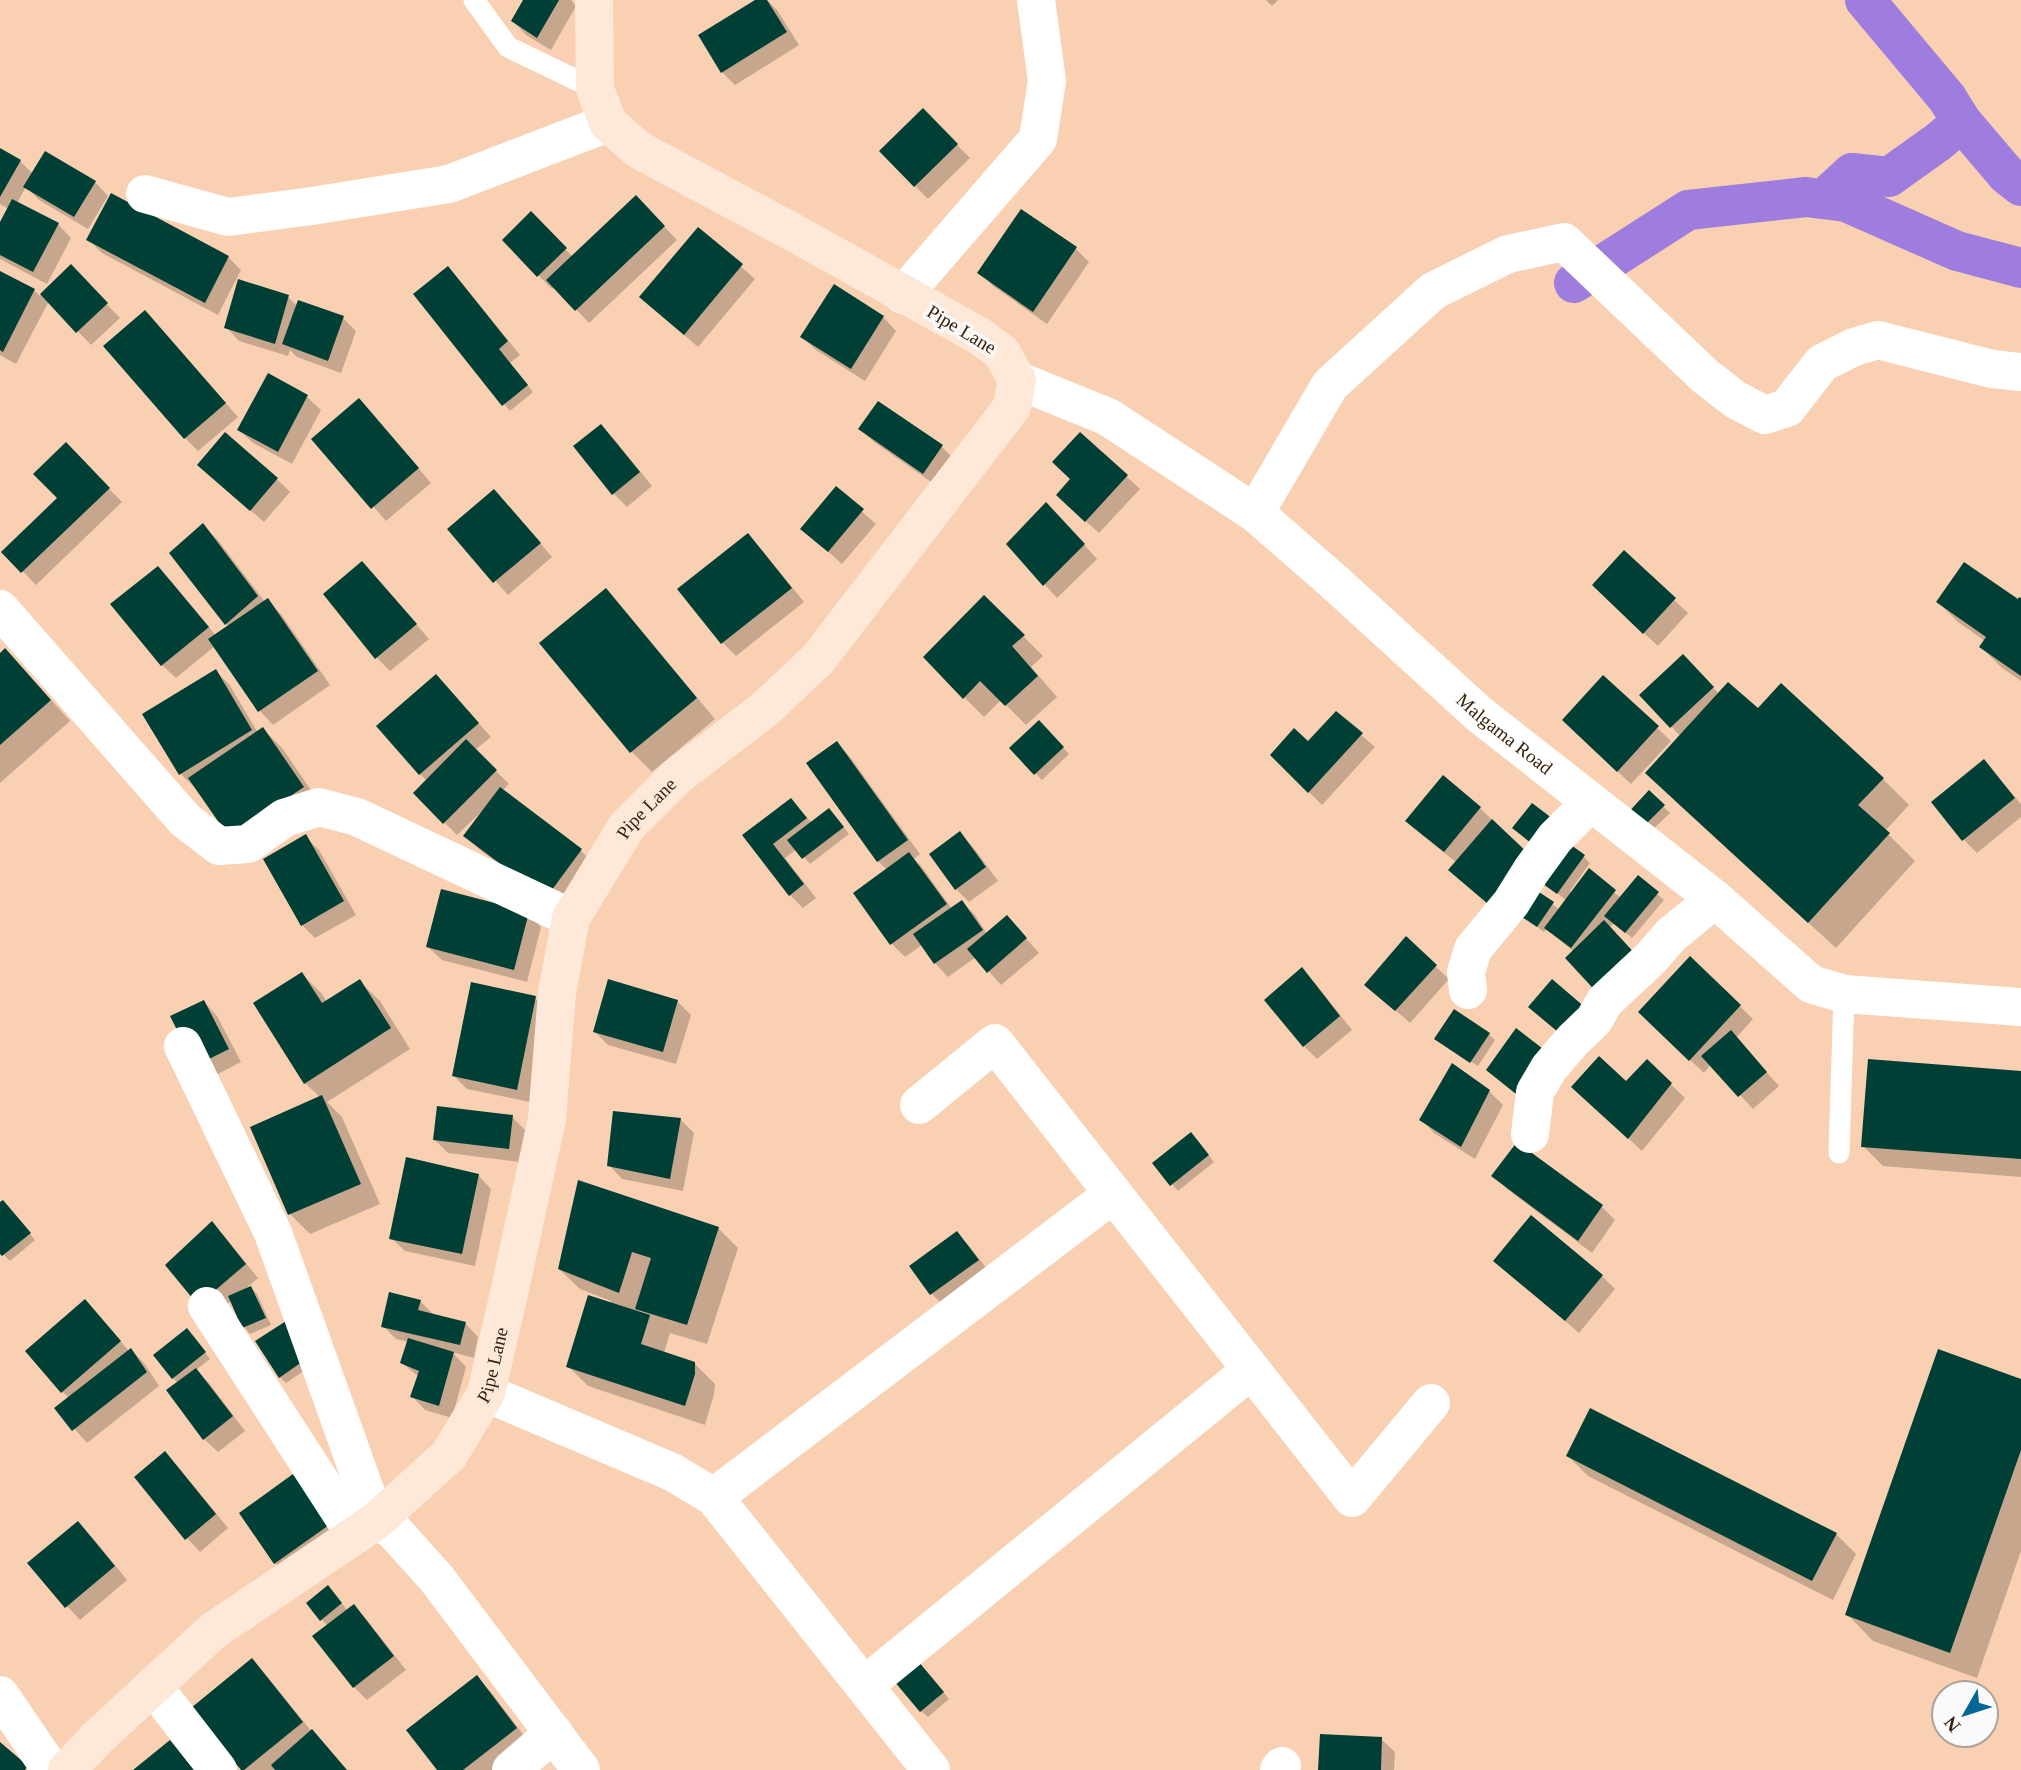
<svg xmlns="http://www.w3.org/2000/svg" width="2021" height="1770" font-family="Georgia,serif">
  <rect width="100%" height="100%" fill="#f9d0b2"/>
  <path fill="#0003" d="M525,0H571L576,6L551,50L526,35L513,21Z
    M758,0H767L777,10L799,45L735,85L722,72Z
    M1266,0H1278L1272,6Z
    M923,111L970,158L928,199L881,151Z
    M0,150L20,161L33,174L95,182L108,196L88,229L39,200L26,187L17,203L58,224L71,238L47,284L0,259V226L9,209L0,204Z
    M649,211L677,240L589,323L554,286L552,289L504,240L531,214L573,257Z
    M698,229L755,279L698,347L655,310Z
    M88,239L228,257L241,270L218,315L102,253Z
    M1076,249L1089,262L1047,324L993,286L980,273Z
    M71,267L120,318L91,345L49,301L16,364L0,355V273L34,290L40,296Z
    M448,269L461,282L520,355L510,363L533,392L510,411L504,404Z
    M834,286L883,317L896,331L865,381L816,350L802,337Z
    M288,297L297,306L343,318L356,331L341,373L297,357L290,350L288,356L239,341L226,327Z
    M158,326L238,417L198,451L185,438Z
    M269,376L307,397L321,410L292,464L253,443L239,430Z
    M372,414L431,483L386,521L314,439Z
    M601,426L614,439L652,486L627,507L614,494L575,447Z
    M860,429L942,447L955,460L937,486L874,442Z
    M66,445L122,502L36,585L4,552L60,498Z
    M1126,476L1140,489L1099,533L1071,508L1072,479Z
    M213,478L277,479L290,492L264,522Z
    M836,489L876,524L842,564L803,529Z
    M507,504L552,557L508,595L449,529Z
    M1059,517L1097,559L1057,598L1008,544Z
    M203,526L217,539L265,602L267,601L281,614L330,685L273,725L260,711L215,646L176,678L162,665L158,568L171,581L216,636L229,627L171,553Z
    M748,535L761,549L804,602L736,656L722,642Z
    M1624,553L1688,613L1658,646L1607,599Z
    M375,577L429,639L390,671L376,657Z
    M605,591L625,611L715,719L652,772L632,752L542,644Z
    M984,597L1043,656L1031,667L1057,697L1026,725L1001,700L984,717L964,697Z
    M2021,600V681L2001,667L1981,647L1985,641L1958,622L1938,602Z
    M0,655L25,671L70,721L0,783Z
    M1696,670L1719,694L1758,711L1883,779L1909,805L1885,831L1915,861L1836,948L1674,800L1681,737L1642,695Z
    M215,671L229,684L258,733L263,729L283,749L323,808L196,786L194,787L181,774Z
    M1604,678L1671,741L1631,784L1577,734Z
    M449,690L491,737L475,750L509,784L502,791L581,851L595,864L560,910L479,849L466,836L482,814L481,812L457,835L444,822L427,781L420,774Z
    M1336,713L1375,747L1322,805L1272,755L1308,744Z
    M1039,722L1069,754L1042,780L1011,748Z
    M837,743L850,757L920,854L914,859L922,867L952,909L962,902L975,915L987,934L1007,917L1039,953L1001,985L976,957L948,977L935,963L922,945L905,957L892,944L855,893L887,870L878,861L808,763Z
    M1984,761L2021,804V817L1977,853L1963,839Z
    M1443,777L1480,808L1544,871L1564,842L1584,857L1590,863L1570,891L1572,893L1589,871L1621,898L1638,877L1664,900L1632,938L1614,923L1609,928L1651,973L1615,1009L1568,958L1574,952L1547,929L1544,932L1516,911L1531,888L1560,910L1567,901L1537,877L1502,916L1451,870L1457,863L1421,834L1407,821Z
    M1649,793L1670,813L1646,836Z
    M791,800L812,823L835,816L849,834L810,864L797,849L785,858L816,898L803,908L790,895L744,835Z
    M960,834L973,847L998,881L969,902L956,889Z
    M305,837L319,850L356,915L315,938L302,925Z
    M528,913L541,927L527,982L442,960L428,947Z
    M1690,958L1753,1019L1736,1038L1779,1086L1753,1109L1711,1064L1704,1073L1653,1025Z
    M1435,966L1449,979L1410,1023L1367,985Z
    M1302,970L1315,983L1352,1030L1317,1059L1304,1046Z
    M302,974L322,994L327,1002L359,981L380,1001L410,1049L327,1102L342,1117L380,1204L310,1234L290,1214L252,1128L321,1098L305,1083Z
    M535,998L548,1011L530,1102L467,1089L454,1076Z
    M677,1001L691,1015L676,1064L608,1045L595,1032Z
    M204,1002L217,1016L241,1062L210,1078Z
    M1489,1034L1495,1040L1478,1066L1436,1039Z
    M1647,1061L1685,1098L1642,1151L1587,1100L1627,1083Z
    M2021,1072V1177L1883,1166L1863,1146Z
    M1489,1091L1503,1105L1475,1159L1434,1133L1421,1119Z
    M512,1117L525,1130L521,1162L448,1153L434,1139Z
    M681,1120L694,1133L683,1191L622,1179L609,1165Z
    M1197,1140L1214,1162L1178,1191L1154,1163Z
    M478,1175L491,1189L475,1266L405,1251L391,1238Z
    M1494,1176L1602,1207L1615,1220L1592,1253L1507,1189Z
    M0,1205L9,1208L35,1240L10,1261L0,1251Z
    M212,1224L225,1237L258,1278L243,1291L251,1288L257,1294L271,1325L250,1334L244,1327L232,1300L212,1317Z
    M718,1228L738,1248L707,1344L670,1333L664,1353L694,1363L715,1384L714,1394L705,1425L588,1386L568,1366L611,1301L580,1289L559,1269Z
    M957,1233L970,1247L991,1274L945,1307L932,1294L912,1266Z
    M1495,1261L1602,1276L1615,1289L1579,1333Z
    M420,1301L434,1315L465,1323L478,1337L474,1358L452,1352L466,1367L452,1418L425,1410L412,1396L419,1377L402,1363L409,1342L396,1339L383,1326Z
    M98,1315L129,1351L131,1350L144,1363L159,1386L87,1443L56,1408L69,1398L62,1391Z
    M193,1337L210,1359L196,1370L209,1383L245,1431L218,1452L204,1439L178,1383L173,1378Z
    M257,1341L314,1364L286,1383L280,1377Z
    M2021,1381V1551L1977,1678L1873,1641L1847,1614Z
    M165,1454L178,1467L228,1528L200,1552L187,1538Z
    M1568,1456L1836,1534L1856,1554L1833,1600L1588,1476Z
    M292,1476L341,1539L289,1576L275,1563Z
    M78,1524L92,1537L127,1580L80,1620L67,1606Z
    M334,1594L348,1611L354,1606L367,1620L406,1670L367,1700L354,1687L328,1626L322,1620Z
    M252,1661L265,1674L312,1732L347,1770H278L276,1768L273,1770H243Z
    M924,1669L949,1699L928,1717L921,1711Z
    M477,1678L490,1691L529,1742L493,1770H439Z
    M1381,1739L1395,1752L1394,1770H1320Z"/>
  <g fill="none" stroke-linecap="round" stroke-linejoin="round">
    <path stroke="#9f7ddf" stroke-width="40" d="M1865,0L1947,98L1962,122L2007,175L2021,186
      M1824,199L1852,173L1889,177L1938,142L1962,122
      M1574,283L1688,210L1806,197L1846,202L1957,251L2021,268"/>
  </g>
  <path fill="#003f35" d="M523,0H559L537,38L511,21Z
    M755,0H767L787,32L721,73L698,35Z
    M923,108L958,144L914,187L879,151Z
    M0,148L21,160L0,197Z
    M45,151L96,181L74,217L23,187Z
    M111,193L229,256L205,303L86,240Z
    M636,195L665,226L575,311L546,280Z
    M12,199L59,223L33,272L0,255V222Z
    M1021,209L1077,247L1033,312L977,273Z
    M531,211L567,248L537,277L502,240Z
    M698,227L743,264L684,335L639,297Z
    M71,264L108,303L76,333L40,294Z
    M448,266L508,341L499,349L528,385L502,406L413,294Z
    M0,271L35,289L3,352L0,350Z
    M238,279L289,295L275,344L224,328Z
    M834,284L884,316L851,369L800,337Z
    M298,300L344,316L328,361L282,344Z
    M145,310L226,403L184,439L103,346Z
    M268,373L308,395L278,452L237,430Z
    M359,398L419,468L371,509L311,439Z
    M878,401L943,445L923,474L858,429Z
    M601,424L640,472L612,495L573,446Z
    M225,432L278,478L250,511L197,465Z
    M1080,432L1128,475L1085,522L1056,495L1070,479L1052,462Z
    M66,442L110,488L21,573L1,552L57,498L33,474Z
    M836,486L864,509L828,552L800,529Z
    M494,489L541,543L493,583L447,529Z
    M1046,502L1085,544L1043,586L1006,544Z
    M203,523L258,596L225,625L169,553Z
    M748,533L792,588L721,644L677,589Z
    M1624,550L1676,598L1643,634L1592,585Z
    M362,561L417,624L375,659L323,594Z
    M1964,562L2018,599L2019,597L2021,598V676L1979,647L1986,637L1936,602Z
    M158,566L209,627L161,666L110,604Z
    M606,588L697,698L630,753L539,643Z
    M984,595L1025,635L1012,646L1038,676L1005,706L980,681L963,699L923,657Z
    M268,598L318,671L258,712L208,639Z
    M5,648L51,700L0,745V653Z
    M1683,654L1714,687L1670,728L1639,695Z
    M216,669L252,730L179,775L142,714Z
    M436,674L479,723L419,775L376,726Z
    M1603,675L1659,726L1617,772L1562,720Z
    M1728,682L1758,708L1781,683L1884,778L1858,805L1890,833L1808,923L1645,773Z
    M1336,711L1363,733L1308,793L1270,755L1294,728L1308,741Z
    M1039,720L1064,747L1034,775L1009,748Z
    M263,727L304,787L229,837L188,778Z
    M466,739L497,770L443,824L413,793Z
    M837,741L908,840L877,862L806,763Z
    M1984,759L2015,798L1962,841L1931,802Z
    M1443,775L1481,807L1444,852L1405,821Z
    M500,787L582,849L546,898L463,836Z
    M1649,790L1665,805L1639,831L1624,817Z
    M791,798L807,818L773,844L804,884L789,896L742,835Z
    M1532,803L1561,825L1541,851L1512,828Z
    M829,808L844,827L802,859L787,840Z
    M1492,819L1531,856L1488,904L1448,870Z
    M960,831L986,867L955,890L929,854Z
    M306,834L344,901L301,926L263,859Z
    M1564,840L1585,855L1557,894L1536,879Z
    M909,852L947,904L890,945L853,893Z
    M1589,868L1616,890L1571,948L1544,928Z
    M1638,875L1659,892L1625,933L1604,916Z
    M1530,886L1554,902L1537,927L1513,911Z
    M441,889L529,912L514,970L426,947Z
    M962,900L983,930L934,964L913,934Z
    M1007,915L1027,938L987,973L967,949Z
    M1604,920L1639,958L1601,997L1565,958Z
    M1406,936L1437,965L1395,1011L1364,985Z
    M1690,956L1741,1005L1689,1061L1638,1012Z
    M1302,967L1340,1016L1303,1047L1264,1000Z
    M302,972L322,1003L360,979L391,1028L304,1084L253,1003Z
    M608,979L678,1000L663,1052L593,1032Z
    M1552,979L1587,1009L1564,1037L1528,1007Z
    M471,982L536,996L517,1090L452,1076Z
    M204,1000L229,1049L195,1066L170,1016Z
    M1454,1009L1490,1033L1470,1063L1434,1039Z
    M1516,1028L1551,1055L1521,1098L1486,1070Z
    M1731,1030L1767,1072L1738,1097L1701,1056Z
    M1599,1056L1626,1081L1647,1059L1672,1083L1628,1139L1571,1087Z
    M1868,1059L2021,1071V1159L1861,1147Z
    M1452,1063L1490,1090L1461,1147L1419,1120Z
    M322,1095L361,1184L288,1215L250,1127Z
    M437,1106L513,1115L509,1149L433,1140Z
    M613,1111L681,1118L670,1179L607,1166Z
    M1191,1132L1209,1155L1170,1186L1152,1163Z
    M1517,1142L1603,1205L1578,1241L1491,1176Z
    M406,1157L479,1174L462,1254L389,1239Z
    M578,1180L719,1227L687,1325L635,1309L651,1258L632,1252L619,1293L558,1269Z
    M3,1200L31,1233L2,1256L0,1254V1202Z
    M1531,1215L1603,1275L1565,1321L1493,1261Z
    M212,1221L246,1264L198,1305L165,1265Z
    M957,1231L979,1260L930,1295L909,1266Z
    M251,1286L266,1318L242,1328L228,1296Z
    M389,1292L421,1300L418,1310L466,1322L460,1345L381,1327Z
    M588,1295L650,1315L641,1344L695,1362V1374L685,1406L566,1367Z
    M85,1299L121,1341L61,1393L25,1351Z
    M286,1321L309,1357L279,1378L255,1341Z
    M187,1328L206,1352L172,1379L153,1355Z
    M408,1338L454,1352L439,1406L410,1397L419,1371L400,1363Z
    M131,1348L147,1372L72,1431L54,1408Z
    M1938,1349L2021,1379V1450L1950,1653L1845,1615Z
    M196,1368L233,1416L203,1440L166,1390Z
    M1590,1408L1837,1533L1812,1581L1566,1456Z
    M165,1451L216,1514L185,1540L134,1477Z
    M293,1474L329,1525L274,1564L239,1513Z
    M78,1521L115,1566L65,1608L27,1563Z
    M328,1585L342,1603L320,1621L306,1603Z
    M354,1604L394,1656L353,1688L312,1636Z
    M252,1658L303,1722L244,1770H241L191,1708Z
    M918,1661L944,1692L920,1712L894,1681Z
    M477,1675L517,1728L463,1770H437L406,1730Z
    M312,1729L347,1770H275L271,1765Z
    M1320,1734L1382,1737L1381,1770H1318Z
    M170,1740L194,1770H133Z
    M0,1742L28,1766L25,1770H0Z"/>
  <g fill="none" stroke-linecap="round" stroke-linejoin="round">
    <path stroke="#fff" stroke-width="21" d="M474,0L508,47L595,89
      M1839,1153L1844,994"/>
    <g stroke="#fff" stroke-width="38">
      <path d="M145,194L228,217L312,206L449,184L608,123"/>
      <path d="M903,295L1038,139L1047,81L1036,0"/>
      <path id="s1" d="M1017,380L1108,417L1255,513L1332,580L1479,714L1715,899L1811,984L1844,994L2021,1007"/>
      <path d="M1255,513L1330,385L1433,291L1508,254L1564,242L1705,376L1736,400L1765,415L1787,408L1822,363L1854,347L1878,340L1992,369L2021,372"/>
      <path d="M0,609L185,820L219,846L248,844L284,818L319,807L357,817L571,918"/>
      <path d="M1468,990L1466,972L1473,949L1511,903L1531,871L1555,838L1591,802"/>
      <path d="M183,1046L273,1233L376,1521L393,1530L437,1579L581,1770"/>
      <path d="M919,1105L995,1043L1352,1498L1431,1403"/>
      <path d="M1530,1134L1535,1092L1549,1068L1573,1040L1594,1020L1605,1001L1650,959L1671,935L1715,899"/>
      <path d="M207,1306L355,1535"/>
      <path d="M486,1393L672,1472L714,1497L931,1770"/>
      <path d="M714,1497L1113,1194"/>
      <path d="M865,1685L1251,1370"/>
      <path d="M153,1686L218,1770"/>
      <path d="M0,1695L51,1770"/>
      <path d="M511,1770L554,1733"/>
      <path d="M1279,1770L1282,1766"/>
    </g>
    <path stroke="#fee8d8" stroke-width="38" id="s2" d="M67,1770L97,1738L213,1631L376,1521L449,1455L486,1393L510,1289L547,1119L557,993L571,918L627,826L676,777L765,709L818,659L1012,407L1017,380L1002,353L981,337L789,230L639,150L608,123L595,89L594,0"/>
  </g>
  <g text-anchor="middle" stroke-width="7" stroke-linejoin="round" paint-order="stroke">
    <g font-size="19" fill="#39200a" stroke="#fafafa">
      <text transform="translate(962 329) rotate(31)" y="7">Pipe Lane</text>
      <text dy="7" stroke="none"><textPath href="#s1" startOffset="607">Malgama Road</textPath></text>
      <text dy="7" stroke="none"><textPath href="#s2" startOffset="1186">Pipe Lane</textPath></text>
      <text dy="7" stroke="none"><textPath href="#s2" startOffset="598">Pipe Lane</textPath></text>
    </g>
  </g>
  <g transform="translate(1965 1714) rotate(231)"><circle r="33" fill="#fafafa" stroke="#ada39a" stroke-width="2"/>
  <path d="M0-5L12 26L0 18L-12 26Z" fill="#036796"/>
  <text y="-10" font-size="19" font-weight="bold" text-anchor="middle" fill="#39200a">N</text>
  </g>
</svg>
